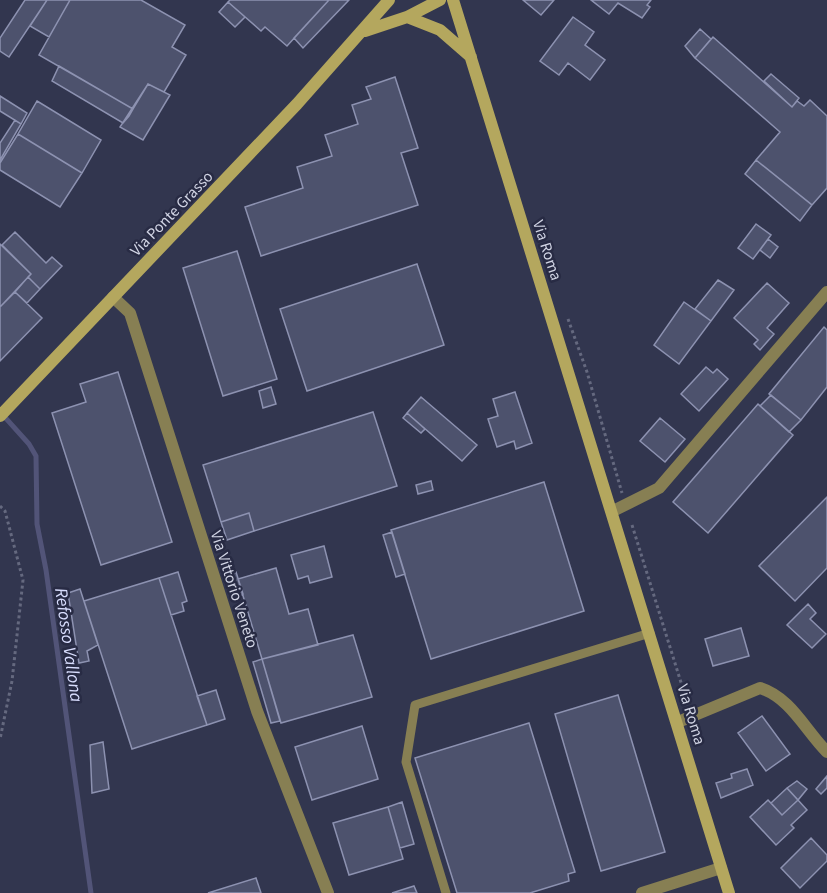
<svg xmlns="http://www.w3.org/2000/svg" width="827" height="893" font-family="'Source Sans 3',sans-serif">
  <rect width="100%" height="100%" fill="#32364f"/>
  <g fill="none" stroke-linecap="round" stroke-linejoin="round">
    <path stroke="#525478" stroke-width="5" d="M1,413L29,444L36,456L37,524L46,570L91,893"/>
  </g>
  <path fill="#4d526d" stroke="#8d92b1" stroke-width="1.5" d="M25,0H47L9,57L0,51V38Z
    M47,0H70L49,37L30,26Z
    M70,0H141L185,25L172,47L186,55L164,92L148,84L133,109L39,55Z
    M230,0H329L287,46L265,27L261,31L228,2Z
    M329,0H349L303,48L294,38Z
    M523,0H554L541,15Z
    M591,0H651L647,5L650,7L642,18L618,3L609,14Z
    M228,2L245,17L235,27L219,12Z
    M573,17L594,32L585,45L605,60L590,80L568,63L559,75L540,61Z
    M700,29L711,39L695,58L685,46Z
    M713,37L792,107L797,101L804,106L810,100L827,116V188L812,205L756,160L780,132L695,58Z
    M59,66L133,109L129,116L123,123L52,81Z
    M771,74L799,98L792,107L764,81Z
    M395,77L418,148L401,153L418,205L261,256L245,207L303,188L297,167L332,156L325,135L358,124L352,105L371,99L366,87Z
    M148,84L170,95L143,140L120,127Z
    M0,96L27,113L21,124L0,111Z
    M37,101L101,140L82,173L18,134Z
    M15,120L21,124L0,160V143Z
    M18,134L82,173L60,207L0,170V163Z
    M756,160L812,205L800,221L745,174Z
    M756,224L771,235L753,259L738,248Z
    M15,232L46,263L52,257L62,266L40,289L28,277L31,274L2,245Z
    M768,239L778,247L770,258L760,250Z
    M0,244L31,274L0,307Z
    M237,251L277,379L223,396L183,268Z
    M417,264L444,345L307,391L280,309Z
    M28,277L40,289L27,303L15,292Z
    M718,280L734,290L711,321L695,309Z
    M767,283L789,303L767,328L774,334L760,350L754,344L758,340L734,318Z
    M15,292L42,318L0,361V307Z
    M684,302L711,321L679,364L654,345Z
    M824,327L827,330V387L801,420L769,394Z
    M706,367L713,373L717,369L728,379L699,411L681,394Z
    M118,372L172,542L101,565L52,413L86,402L80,384Z
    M271,387L276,404L263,408L259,391Z
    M515,392L532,443L516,449L514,441L497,447L488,419L498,416L493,399Z
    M771,395L801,420L789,432L760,406Z
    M421,397L477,445L462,461L407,413Z
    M758,404L793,435L708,533L673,502Z
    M373,412L397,486L254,531L249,513L221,522L203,465Z
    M407,413L425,429L421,433L403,418Z
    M660,418L685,439L665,462L640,441Z
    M431,481L433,490L418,494L416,485Z
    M544,482L584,611L431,659L391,530Z
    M827,497V568L795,601L759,566Z
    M249,513L254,531L227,540L221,522Z
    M392,532L405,574L396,577L383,535Z
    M324,546L332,577L310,583L308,576L298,579L291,555Z
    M276,568L289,614L308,609L318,645L262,659L238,579Z
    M178,572L187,601L182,603L184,611L171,615L159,578Z
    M236,572L243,594L231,598L225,576Z
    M159,578L207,725L132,749L84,601Z
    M80,589L98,645L87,651L89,661L79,663L68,593Z
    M808,604L816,613L810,619L826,634L812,648L787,625Z
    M741,628L749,656L713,666L705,639Z
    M353,635L372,697L281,723L262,659Z
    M262,659L280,721L271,723L253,662Z
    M216,690L225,719L207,725L197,696Z
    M618,695L665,852L601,871L555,714Z
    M762,716L790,754L766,771L738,733Z
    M529,723L575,872L568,874L569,881L530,893H457L415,758Z
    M362,726L378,779L312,800L295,747Z
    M103,742L109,789L92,793L90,745Z
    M747,769L753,785L721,798L716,783L732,778L731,774Z
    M827,776V788L821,794L816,789Z
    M797,781L807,789L798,800L787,788Z
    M787,788L798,800L782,815L771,803Z
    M768,800L782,815L798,800L807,810L791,825L794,828L776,845L750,817Z
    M402,802L414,844L400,848L388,807Z
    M388,807L403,859L349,875L333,823Z
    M811,838L827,855V861L800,888L781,868Z
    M256,878L261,893H208Z
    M414,886L417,893H392Z"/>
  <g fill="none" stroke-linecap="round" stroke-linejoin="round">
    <path stroke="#65697f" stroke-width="3" stroke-dasharray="3 3" stroke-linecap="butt" d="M568,319L587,372L622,493
      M0,506L5,511L23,580L12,681L0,739
      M632,525L688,705"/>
    <path stroke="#877f53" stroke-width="9" d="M446,893L406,762L415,705L650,633"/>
    <path stroke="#877f53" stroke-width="12" d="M113,297L130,313L257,711L328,893
      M613,511L659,488L827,292
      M678,722L760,688C791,698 805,730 827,752
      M642,893L721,868"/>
    <path stroke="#b4a75e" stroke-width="12" d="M453,0L729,893
      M407,17L440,30L471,57
      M365,31L407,17L440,0
      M0,416L297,104L389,0"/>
  </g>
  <g text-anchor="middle" stroke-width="5" stroke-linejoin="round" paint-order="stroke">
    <g font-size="16" fill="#d1d4e4" stroke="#282b44">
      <text transform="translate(171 213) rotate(-46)" y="6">Via Ponte Grasso</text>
      <text transform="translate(548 250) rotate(72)" y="6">Via Roma</text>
      <text transform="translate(235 589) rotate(72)" y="6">Via Vittorio Veneto</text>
      <text transform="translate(692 714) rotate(73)" y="6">Via Roma</text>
    </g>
    <g font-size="18" font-style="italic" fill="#d8ddfd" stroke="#282b44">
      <text transform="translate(69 645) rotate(82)" y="6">Refosso Vallona</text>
    </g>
  </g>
</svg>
